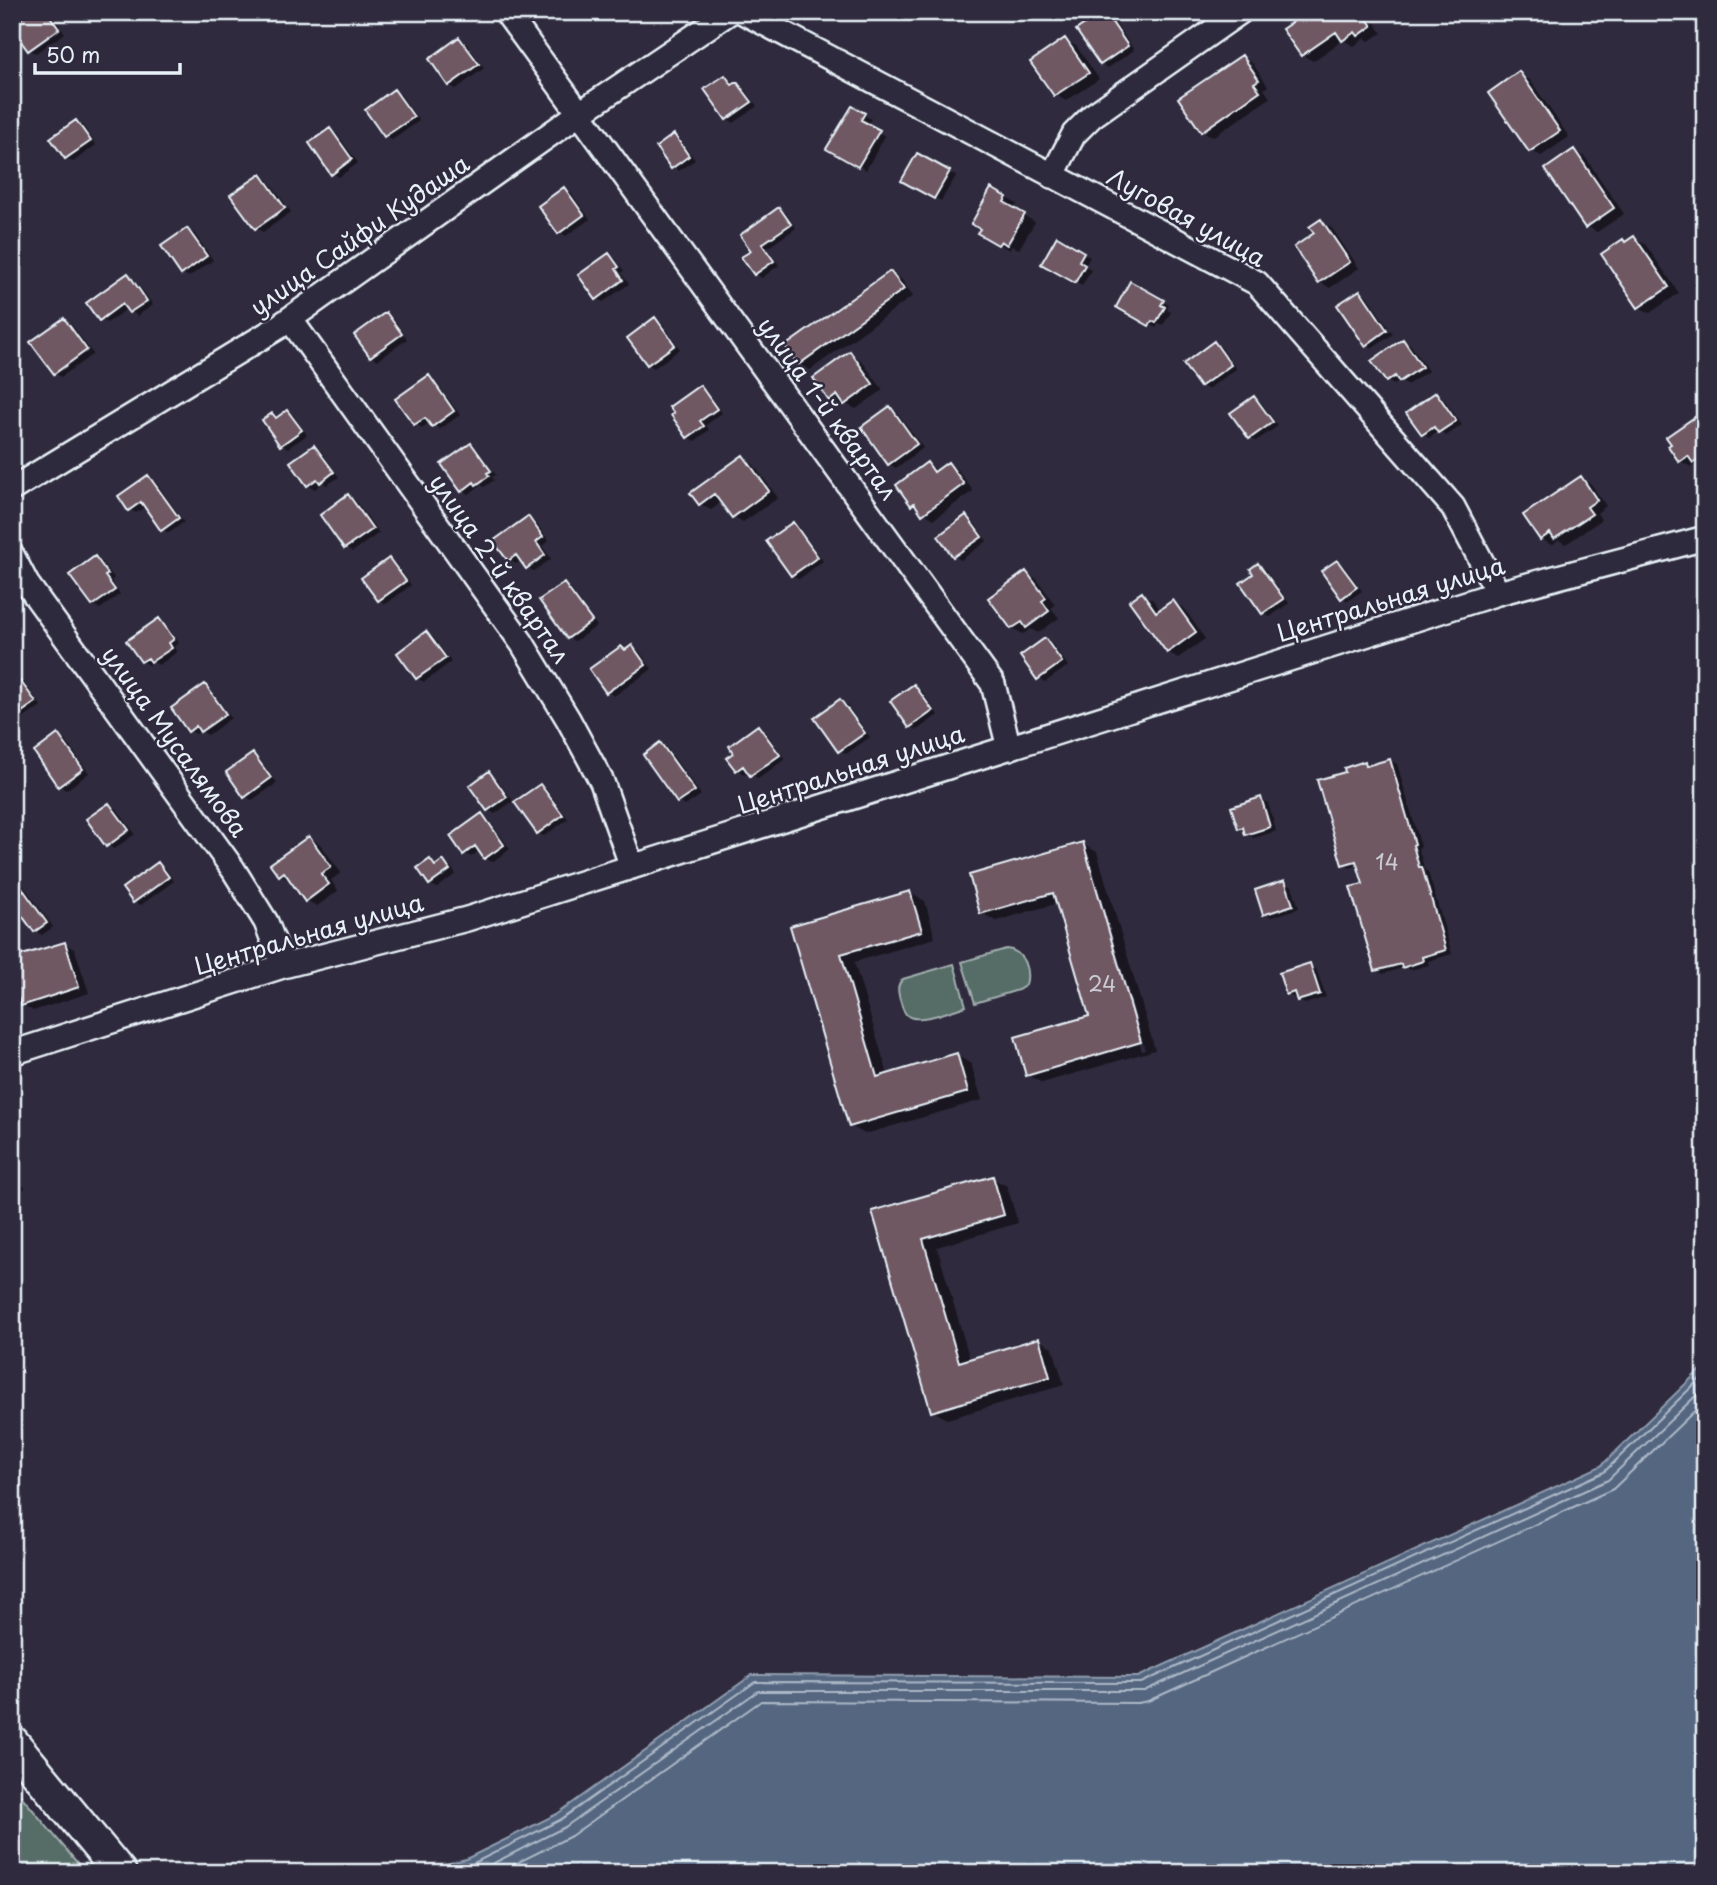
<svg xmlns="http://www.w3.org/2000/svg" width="1717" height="1885" font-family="'Playpen Sans',sans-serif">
  <rect width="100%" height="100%" fill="#2f2a3d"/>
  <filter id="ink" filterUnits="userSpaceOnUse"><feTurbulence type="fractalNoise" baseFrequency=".0143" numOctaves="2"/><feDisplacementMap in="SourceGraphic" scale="14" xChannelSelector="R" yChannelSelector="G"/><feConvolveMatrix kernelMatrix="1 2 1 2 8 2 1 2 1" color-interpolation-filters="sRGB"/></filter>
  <g filter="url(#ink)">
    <path fill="#576c66" stroke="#a0aeaf" stroke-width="2" d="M1006,949C1024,950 1030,970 1026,985L1018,990L975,1003L962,962Z
      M954,964L966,1006C953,1010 916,1025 907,1015C902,1011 902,1005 900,1000C898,991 896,986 903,979Z
      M12,1785L85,1872V1873H12Z"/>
    <path fill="#556680" stroke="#909eb0" stroke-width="2" d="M1705,1365V1873H410L466,1859L557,1814L752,1675L1138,1677L1601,1466Z"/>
    <path fill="#0007" fill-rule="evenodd" d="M33,12H50L60,26L29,48Z
      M1168,12H1199L1182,23L1172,17Z
      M1317,12H1368L1382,33L1369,41L1365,38L1354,46L1343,40L1313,61L1302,55L1304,21Z
      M1104,13L1111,17L1134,50L1108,68L1101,64Z
      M62,29L65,33L36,53L31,51Z
      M460,40L466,43L484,68L456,89L449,85Z
      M1065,40L1076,46L1099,79L1066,101L1056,95L1033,62Z
      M1242,57L1252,63L1268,86L1264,89L1270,98L1213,137L1202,131Z
      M1519,74L1530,80L1569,137L1541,156L1530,150Z
      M725,77L732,81L735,86L737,84L744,88L757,106L734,123L728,119L707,90Z
      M394,92L401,95L419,121L392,140L386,136L367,111Z
      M852,108L871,119L867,125L885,136L866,170L829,148Z
      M76,122L83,126L96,145L73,162L66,158Z
      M330,130L337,134L358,163L339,177L332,173Z
      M674,136L680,140L695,160L679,171L673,167Z
      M1574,151L1585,157L1624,214L1597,232L1586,226Z
      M918,155L956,176L941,201L904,180Z
      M261,176L268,180L286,205L256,226Z
      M564,189L571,193L590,219L566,236L559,232Z
      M992,190L1017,204L1014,210L1035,222L1019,249L1012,246L1009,250L980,233Z
      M288,208L291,212L263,232L258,229Z
      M779,209L786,213L796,228L767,248L779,265L762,278L755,274L753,251Z
      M1321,221L1331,227L1359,268L1330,288L1320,282L1296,248L1316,234Z
      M187,230L194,233L213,260L189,277L182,273Z
      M1057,238L1090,257L1085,266L1091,270L1082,286L1043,263Z
      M1634,238L1645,244L1679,293L1650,313L1639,307L1627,243Z
      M609,255L615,258L624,271L621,273L629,284L603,302L597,298Z
      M890,273L901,279L913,296L810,370L799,364Z
      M128,275L134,279L153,305L137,316L128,308L107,323L100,319Z
      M1131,283L1169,305L1167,310L1171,312L1163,325L1159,323L1156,328L1118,306Z
      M1360,292L1367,296L1388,327L1366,342Z
      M386,315L393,318L407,339L378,360L371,356Z
      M655,319L662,323L680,349L654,368L648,364Z
      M64,320L71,324L93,354L61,377L55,373Z
      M1390,330L1393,334L1373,348L1368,345Z
      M1403,341L1410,344L1428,371L1407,385L1400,381L1394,385L1387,381Z
      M1214,343L1221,347L1236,369L1208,389L1201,386Z
      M850,354L861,360L883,390L856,409L844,403L840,406L830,400Z
      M429,377L435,381L460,415L440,429L430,422L422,428L416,424Z
      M700,388L706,391L722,413L706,425L709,430L695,441L688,437L676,413Z
      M1436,394L1443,398L1462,425L1446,436L1439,431L1429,438L1423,434Z
      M1254,398L1261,402L1278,426L1256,441L1250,438Z
      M891,409L897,412L923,448L896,468L889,464Z
      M288,412L294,416L307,435L288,448L281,445L272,415L279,419Z
      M1705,412V468L1697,463L1691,467L1680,461Z
      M471,445L477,449L496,475L492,477L494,480L484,487L481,485L469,494L462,490Z
      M314,447L321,451L339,477L327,485L323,483L315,489L308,485Z
      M743,457L753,464L778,498L743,522L733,516L722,502L711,510L700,504Z
      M928,464L938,471L948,464L958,470L973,491L934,519L912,505Z
      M148,477L155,481L184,522L169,533L162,529L146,506L136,513L130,509Z
      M1581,478L1591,484L1606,506L1597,513L1601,520L1566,544L1559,540L1552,545L1541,539Z
      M349,496L355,500L379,533L352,552L346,548L322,515Z
      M966,517L973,521L987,541L961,560L954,556Z
      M528,518L535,522L549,541L542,546L551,559L534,571L527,568L521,560L516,564L509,560Z
      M793,524L799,528L823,561L799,579L792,575Z
      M95,558L102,562L114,578L111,581L115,587L93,603Z
      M389,560L396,564L411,585L386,604L379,600Z
      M1337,562L1344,566L1362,591L1348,601L1342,597Z
      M1258,565L1265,569L1289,603L1270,617L1264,613L1256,574Z
      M1026,573L1037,579L1055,605L1051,608L1059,618L1038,633L1031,629L1023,634L1012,628Z
      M564,585L571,589L597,626L575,641L568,638Z
      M117,590L120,594L100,609L95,606Z
      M1142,594L1153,600L1161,611L1173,602L1184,608L1205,639L1178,658L1168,652Z
      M159,620L165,624L179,643L174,647L177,652L159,665L154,662L149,665L142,661Z
      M426,633L433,637L451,662L424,682L417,678Z
      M1045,640L1052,644L1068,666L1045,682L1038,678Z
      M632,647L639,651L652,669L614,696L608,692L621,648L627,651Z
      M15,676L22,680L41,706L12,727V678Z
      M205,687L211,690L231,718L208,735L201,731L196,734L189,730Z
      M914,687L921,690L938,715L917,730L911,727Z
      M841,701L847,705L870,737L846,754L840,750Z
      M759,727L765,731L785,759L758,779L748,771L744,774L737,770L729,758Z
      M58,736L65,740L89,773L66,790L60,786Z
      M660,744L667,748L701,795L685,806L679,802Z
      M253,755L259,759L277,783L252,800L245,796Z
      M1390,760L1397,764L1421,847L1418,848L1425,870L1428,872L1452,954L1428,961L1429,965L1410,970L1405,967L1383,974L1376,970L1365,885L1359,865L1350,868L1343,864L1347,773L1364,763L1370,766Z
      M489,773L495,777L513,801L495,814L489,810Z
      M540,786L547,790L568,819L544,836L538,833Z
      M1261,799L1268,803L1276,831L1254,838L1239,828Z
      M110,805L116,808L135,834L114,849L107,845Z
      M482,815L488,819L510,849L492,862L485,858L480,850L471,857L464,853Z
      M309,838L320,844L341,873L331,880L338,891L317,906L306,900L290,881L280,875Z
      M1082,844L1097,852L1155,1050L1042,1083L1028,1075L1091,1017L1058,903L996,921L982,913ZM1084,853H1088L1145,1050L1142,1051Z
      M430,861L438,866L443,863L450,866L456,874L437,888L430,884Z
      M158,864L165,868L174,881L141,905L134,902Z
      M12,870L53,927L42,935L35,931L17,906L12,909Z
      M1285,882L1292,886L1299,908L1272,917L1265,913Z
      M910,893L925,901L935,938L854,962L888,1075L956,1055L971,1064L982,1100L865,1134L850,1126L792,928Z
      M64,943L75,950L89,993L33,1011L22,1005Z
      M1309,965L1316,969L1326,997L1305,1004L1298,1000L1297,997L1294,998L1288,994Z
      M12,993L20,1006L12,1011Z
      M12,1169L25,1188L12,1197Z
      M992,1178L1007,1186L1018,1223L937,1247L970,1360L1039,1340L1053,1348L1064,1385L947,1419L933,1411L875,1212Z"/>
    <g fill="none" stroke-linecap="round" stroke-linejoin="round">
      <path stroke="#adb9c8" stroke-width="2" d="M440,1873L468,1866L560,1820L755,1682L1141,1683L1604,1472L1705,1374
        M474,1873L565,1827L758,1691H1144L1608,1480L1705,1387
        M497,1873L571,1836L761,1701L1138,1703L1148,1701L1613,1489L1705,1401"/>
    </g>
    <path fill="#705964" stroke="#e8f1f8" stroke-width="2" d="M30,12H47L59,29L28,51L12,29V25Z
      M1102,12H1105L1128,46L1100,65L1076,30Z
      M1314,12H1362L1372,26L1358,36L1355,32L1342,41L1336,32L1301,56L1282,29L1300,17L1302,20Z
      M459,37L479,64L448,86L429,59Z
      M1065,38L1089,73L1054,96L1030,62Z
      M1242,55L1259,80L1254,83L1260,91L1201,132L1178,98Z
      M1519,71L1560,131L1529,152L1488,93Z
      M725,75L732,85L737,82L752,102L726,120L704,89Z
      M394,89L414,117L384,137L365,110Z
      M852,106L865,113L861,120L880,130L858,167L826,149Z
      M76,120L91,141L65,159L50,138Z
      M330,128L352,159L331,175L309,143Z
      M674,134L689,156L671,169L656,147Z
      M1574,149L1614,208L1585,228L1545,169Z
      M917,153L950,171L934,199L901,181Z
      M261,174L285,208L255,229L230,195Z
      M564,187L584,215L558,234L538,206Z
      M991,188L1007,197L1004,202L1025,214L1007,245L1001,241L998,245L977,233L980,229L971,224Z
      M779,207L791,224L762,244L774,261L754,275L741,257L751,251L740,235Z
      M1321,219L1350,262L1318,283L1294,247L1314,233L1309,227Z
      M187,228L207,256L181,275L161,246Z
      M1057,236L1084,252L1079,261L1085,265L1075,283L1041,264Z
      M1634,236L1669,287L1638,308L1601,254L1623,239L1625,242Z
      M609,253L619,267L616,269L623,280L596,300L578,275Z
      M890,271L904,289L798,365L785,346Z
      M128,273L147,301L129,313L122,304L99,321L86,303Z
      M1130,281L1164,300L1161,305L1165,307L1156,323L1152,321L1149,326L1116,307Z
      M1360,290L1387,330L1365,346L1337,305Z
      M386,312L402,334L370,357L354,335Z
      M655,317L675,345L647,365L627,338Z
      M64,318L87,350L54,374L30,342Z
      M1403,339L1422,367L1399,382L1395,376L1386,382L1371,361Z
      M1214,341L1231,365L1200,387L1183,364Z
      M850,351L873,384L844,405L837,395L829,401L813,378Z
      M429,375L454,411L432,427L425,418L414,425L395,399Z
      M700,385L717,409L700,421L704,426L687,438L671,415L674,413L669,407Z
      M1436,392L1456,421L1438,433L1434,427L1422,435L1406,413Z
      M1254,396L1273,422L1249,439L1230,413Z
      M890,406L917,444L888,465L861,427Z
      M287,410L302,430L280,446L262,420L272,413L276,418Z
      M1705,410V456L1693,463L1688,456L1679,462L1668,446L1671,444L1666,437Z
      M471,443L491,471L487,473L489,476L476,485L474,482L461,492L441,464Z
      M314,445L334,472L320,483L317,479L307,486L290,462Z
      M743,455L769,491L732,518L714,494L699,505L690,493Z
      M927,462L934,472L948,462L964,484L922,515L914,503L911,506L896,485Z
      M148,475L179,518L161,531L141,502L128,511L118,496Z
      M1581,476L1597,500L1587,507L1592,514L1554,539L1550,533L1540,540L1523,515Z
      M348,494L373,529L344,549L320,515Z
      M966,515L982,537L953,557L938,536Z
      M528,516L543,537L536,542L545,555L526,569L516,555L508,561L493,541Z
      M793,522L818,557L791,576L766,541Z
      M95,556L108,574L105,576L115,590L92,606L69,575Z
      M389,558L406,581L378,601L361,578Z
      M1337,560L1357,587L1341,599L1321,571Z
      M1258,563L1284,599L1262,614L1240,583L1253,574L1250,569Z
      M1026,571L1046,598L1042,601L1049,611L1026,628L1022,622L1011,629L988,598Z
      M564,583L592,621L567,639L539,600Z
      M1142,592L1156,612L1173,600L1196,632L1167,653L1129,601Z
      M159,618L174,639L169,643L172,648L151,662L148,658L141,662L126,641Z
      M426,631L446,658L416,679L397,653Z
      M1045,638L1062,662L1037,680L1020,656Z
      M632,645L646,665L606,693L589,669L621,646L625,650Z
      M15,674L36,702L12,719V676Z
      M205,684L226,714L200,732L196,726L188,732L171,708Z
      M914,684L933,711L909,728L890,701Z
      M840,699L865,733L838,752L814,718Z
      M758,725L780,755L750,776L743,766L736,771L726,758L733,753L729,746Z
      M58,734L83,769L58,787L34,752Z
      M660,742L695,791L677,803L643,755Z
      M253,753L271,778L244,798L226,772Z
      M1390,759L1415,844L1413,845L1419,867H1422L1446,950L1422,957L1423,961L1402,968L1401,964L1375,971L1350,887L1363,884L1356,861L1342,865L1317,780L1345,772L1344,768L1365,761L1366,766Z
      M489,771L507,797L487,811L469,786Z
      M540,784L563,815L537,834L514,802Z
      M1261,797L1270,827L1245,835L1243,827L1238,829L1231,807Z
      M109,803L129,830L106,847L86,819Z
      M482,813L504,845L484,859L475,846L463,855L450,836Z
      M309,836L331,867L321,874L329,884L305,902L284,872L279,876L270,864Z
      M1083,842L1141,1042L1026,1076L1015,1037L1089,1016L1053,893L980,914L969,875Z
      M430,859L435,866L443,860L450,870L429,885L417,868Z
      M158,862L169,877L133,903L122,888Z
      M12,874L47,923L34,932L12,902Z
      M1285,880L1293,905L1263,915L1255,890Z
      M910,891L922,931L841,954L877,1077L957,1053L968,1092L849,1127L790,926Z
      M65,942L79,987L21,1006L12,980V958Z
      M1310,963L1320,994L1297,1001L1294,992L1286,995L1279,973Z
      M993,1176L1004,1215L923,1239L959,1362L1039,1338L1050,1377L931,1412L872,1211Z"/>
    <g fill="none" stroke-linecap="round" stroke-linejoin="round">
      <g stroke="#e8f1f8" stroke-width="28">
        <path id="minor" d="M506,12L993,684L1009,748
          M743,12L1257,283L1453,507L1498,593
          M1052,176L1074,134L1092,116L1240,12
          M290,319L522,643L568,719L602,782L632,867
          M12,489L277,328L580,113L730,12
          M12,555L27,584L233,869L266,922L283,966
          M12,1053L283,966L467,919L1498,593L1705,538"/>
      </g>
      <g stroke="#e8f1f8" stroke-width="37">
        <path id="secondary" d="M12,1742L120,1873"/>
      </g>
      <use href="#minor" stroke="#2f2a3d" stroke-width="23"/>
      <use href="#secondary" stroke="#2f2a3d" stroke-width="32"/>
    </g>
  </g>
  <g text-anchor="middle" stroke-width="5" stroke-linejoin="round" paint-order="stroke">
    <g font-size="21" fill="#cacbd3">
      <text x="1387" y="870">14</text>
      <text x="1102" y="992">24</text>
    </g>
    <g font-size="24" fill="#e8f1f8" stroke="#2f2a3d">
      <text transform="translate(1186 218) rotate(29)" y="8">Луговая улица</text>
      <text transform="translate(360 236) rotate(-35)" y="8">улица Сайфи Кудаша</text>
      <text transform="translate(827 409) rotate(54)" y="8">улица 1-й квартал</text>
      <text transform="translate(499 569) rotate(55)" y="8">улица 2-й квартал</text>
      <text transform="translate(1391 600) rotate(-17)" y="8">Центральная улица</text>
      <text transform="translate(174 742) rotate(54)" y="8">улица Мусалямова</text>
      <text transform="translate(851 770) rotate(-18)" y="8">Центральная улица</text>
      <text transform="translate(309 935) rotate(-16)" y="8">Центральная улица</text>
    </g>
  </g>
  <rect width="1717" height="1885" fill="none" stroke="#2f2a3d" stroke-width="42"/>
  <rect x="21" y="21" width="1675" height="1843" fill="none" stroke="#e8f1f8" stroke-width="2.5" filter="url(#ink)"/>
  <path d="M35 63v10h145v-10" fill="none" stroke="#e8f1f8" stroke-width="3.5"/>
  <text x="46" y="63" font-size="21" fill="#e8f1f8" stroke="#2f2a3d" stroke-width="5" paint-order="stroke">50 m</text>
</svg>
